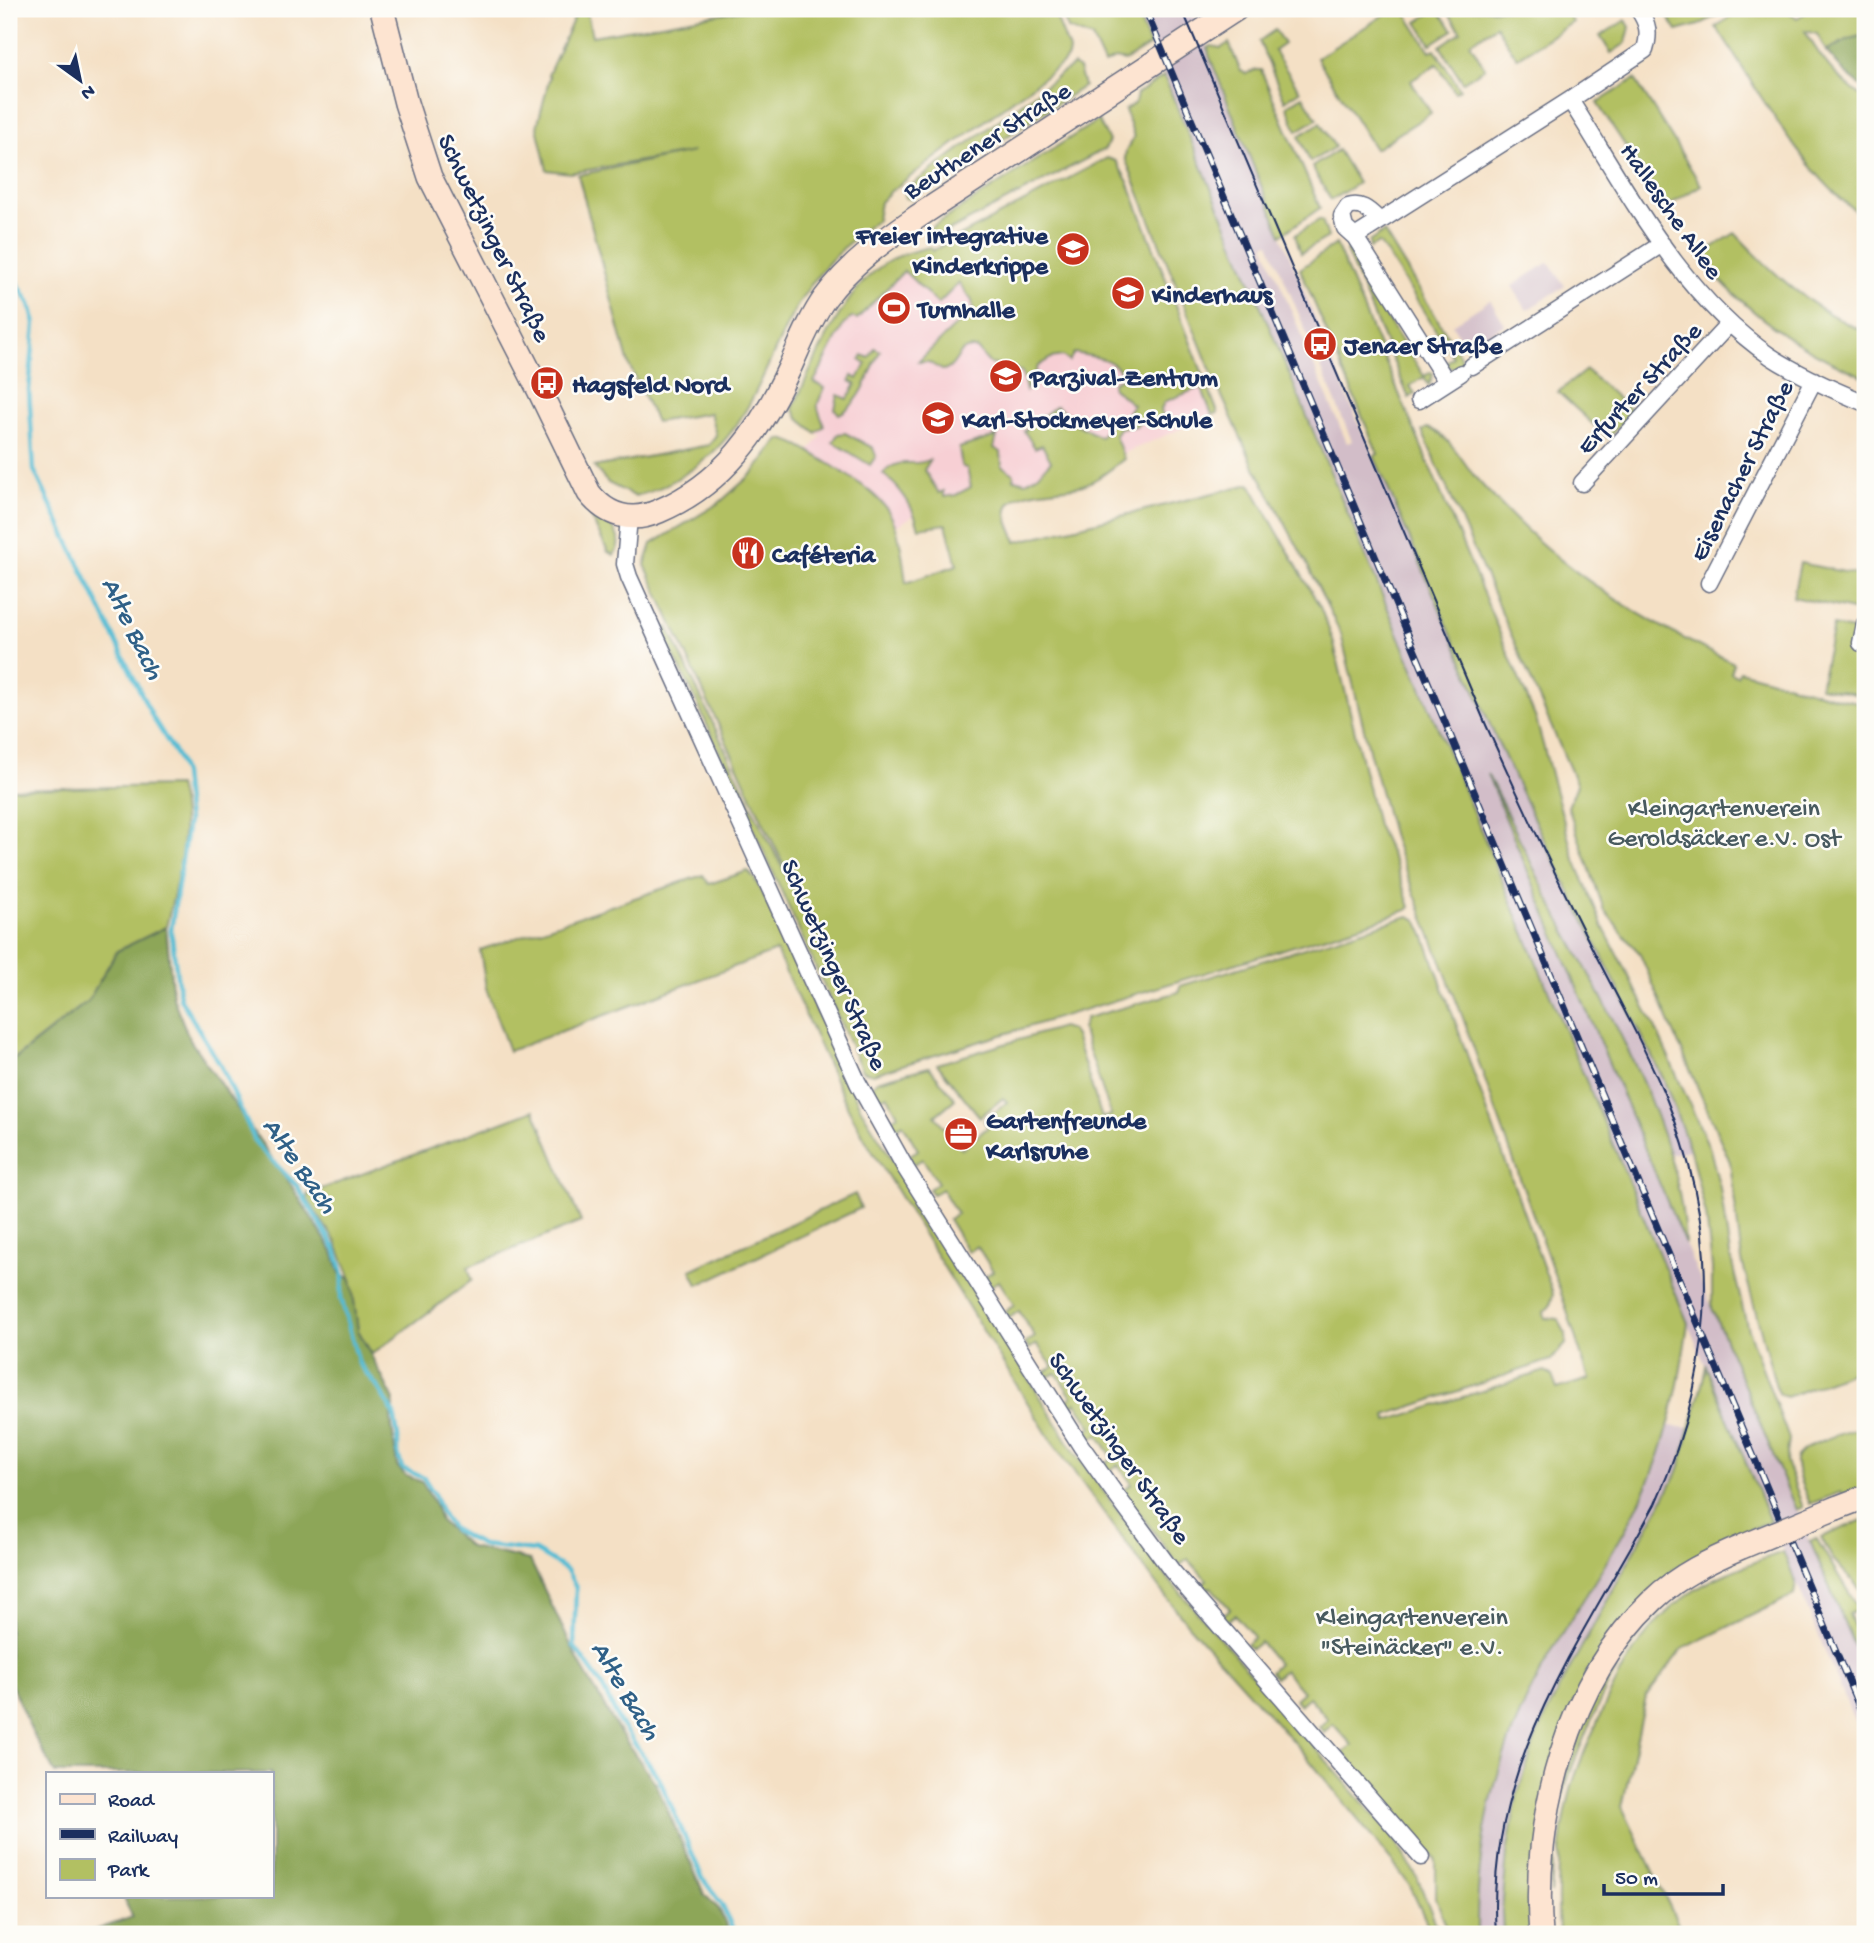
<svg xmlns="http://www.w3.org/2000/svg" width="1874" height="1943" font-family="'Gochi Hand',sans-serif">
  <rect width="100%" height="100%" fill="#fdfcf7"/>
  <filter id="ink" filterUnits="userSpaceOnUse"><feTurbulence type="fractalNoise" baseFrequency=".0143" numOctaves="2"/><feDisplacementMap in="SourceGraphic" scale="14" xChannelSelector="R" yChannelSelector="G"/><feConvolveMatrix kernelMatrix="1 2 1 2 8 2 1 2 1" color-interpolation-filters="sRGB"/></filter>
  <filter id="wash" filterUnits="userSpaceOnUse"><feTurbulence type="fractalNoise" baseFrequency=".00686" numOctaves="4" result="noise"/><feDisplacementMap in="SourceGraphic" scale="28" xChannelSelector="R" yChannelSelector="G"/><feGaussianBlur stdDeviation="1.57" result="paint"/><feColorMatrix in="noise" values="0 0 0 0 0 0 0 0 0 0 0 0 0 0 0 0 0 1.4 0 .05"/><feComposite in="paint" operator="in"/></filter>
  <g filter="url(#wash)">
    <rect width="100%" height="100%" fill="#f4e0c5"/>
    <path fill="#f7cfd4" d="M1107,158L1116,161L1128,182L1218,413L1122,454L1051,461L1040,473L1012,493L1015,500L1008,506L1007,515L1015,534L958,565L946,524L919,528L915,515L881,535L789,476L821,436L798,418L793,408L833,324L869,277L888,261L930,247L932,251Z"/>
    <path fill="#d2bdc8" fill-rule="evenodd" d="M1135,9H1191L1211,55L1214,71L1363,435H1365L1495,736L1540,832L1663,1078L1690,1150L1669,1154L1633,1063L1604,1003L1493,787L1865,1672V1746L1202,165ZM1269,243L1352,441L1347,443L1320,380L1264,245Z
      M1549,262L1565,286L1527,310L1512,286Z
      M1490,300L1505,324L1467,348L1452,325Z
      M1669,1426L1689,1428L1685,1456L1627,1568L1559,1688L1536,1738L1517,1796L1502,1912L1503,1934H1477V1884L1486,1818L1501,1764L1519,1714L1554,1648L1589,1592L1632,1516L1653,1473Z"/>
    <path fill="#b2c062" stroke="#667860" stroke-width="2" d="M578,9H586L592,36L748,9H1053L1069,50L1068,57L1063,63L891,191L880,202L877,220C842,245 813,276 792,315C760,376 747,437 683,475C667,485 652,493 634,496L608,483L594,467L709,445L716,435L710,413L656,422L629,365L578,175L693,152L570,173L547,170L537,127L550,76L548,75Z
      M1060,9H1135L1150,45L1125,61L1115,59L1104,64L1092,38L1068,29Z
      M1393,9H1403L1430,51L1435,49L1460,89L1455,92L1437,64L1411,81L1431,113L1375,149L1317,58Z
      M1437,9L1453,30L1431,44L1417,22Z
      M1446,9H1564L1573,22L1517,58L1496,26L1470,43L1485,68L1463,82L1440,46L1461,32Z
      M1663,9H1729L1699,25L1677,31Z
      M1741,9H1785L1797,18L1805,13L1802,9H1865V35L1849,39L1826,51L1817,34L1805,31C1821,59 1838,81 1865,98V218C1803,176 1758,89 1716,27Z
      M1626,20L1630,27L1626,43L1611,53L1600,36Z
      M1275,30L1284,44L1274,51L1300,91L1285,101L1259,41Z
      M1229,43L1240,70L1246,74L1255,70H1261L1320,208L1281,235L1209,55L1208,48L1211,46L1221,48Z
      M1073,65L1079,69L1084,86L911,199L905,198V190Z
      M1164,76L1688,1323C1681,1374 1672,1424 1653,1472C1628,1534 1588,1590 1554,1647C1500,1740 1476,1827 1477,1934H1449L1436,1898V1860L1343,1753L1352,1745L1333,1724L1324,1732L1319,1727L1328,1719L1309,1697L1300,1705L1295,1699L1303,1692L1284,1670L1275,1678L1270,1672L1278,1664L1260,1642L1251,1649L1246,1645L1254,1637L1235,1615L1226,1622L1222,1616L1230,1609L1211,1587L1202,1594L1198,1589L1207,1580L1188,1559L1179,1566L1123,1491L1132,1484L1118,1465L1108,1471L1104,1465L1113,1458L1098,1435L1088,1441L1083,1434L1092,1427L1076,1403L1067,1409L1063,1403L1072,1397L1056,1373L1047,1378L1044,1373L1053,1367L1037,1344L1029,1349L1025,1343L1035,1337L1019,1311L1009,1318L1005,1312L1014,1305L999,1281L989,1287L983,1278L993,1271L977,1246L968,1252L948,1219L957,1214L942,1189L933,1194L929,1189L938,1183L923,1159L914,1164L908,1156L918,1150L903,1124L893,1130L888,1121L898,1115L887,1095L877,1100L871,1087L877,1081L929,1067L955,1099L935,1116L962,1149L988,1127L984,1121L1007,1102L1003,1098L980,1117L937,1064L1062,1027L1071,1030L1075,1036L1102,1118L1111,1115L1082,1029L1086,1018L1179,992L1180,986L1409,916L1417,920L1424,935L1553,1294L1550,1306L1544,1312L1545,1318L1558,1319L1566,1334V1344L1551,1360L1386,1415L1387,1421L1545,1371L1552,1376L1557,1389L1589,1379L1563,1299L1463,1018L1394,841L1370,754L1341,634L1306,562L1252,462L1215,381L1125,158L1126,151L1134,137L1125,110L1135,103L1137,94Z
      M1635,79L1701,185L1666,207L1597,103Z
      M1303,96L1317,119L1297,131L1287,106Z
      M1098,120L1109,141L1105,149L939,236L935,238L929,235L930,228Z
      M1320,123L1335,147L1310,162L1299,136Z
      M1338,150L1358,183L1331,200L1312,167Z
      M1107,158L1116,161L1128,182L1218,413L1212,415L1201,387L1164,402L1161,410L1166,423L1159,427L1155,420H1143L1136,426L1119,428L1115,435L1124,459C1111,469 1098,480 1083,485C1063,491 1017,488 1008,506C1003,517 1014,532 1016,542L1250,484L1320,607L1333,640L1377,825L1394,861L1410,907L1407,910L1379,920L873,1074L862,1071L695,698L661,630L668,627L758,820L826,952L764,824L645,565L652,544L719,503L753,473L779,439C797,441 813,454 828,463C892,503 897,509 906,583L957,565L946,524L919,528C913,506 901,488 883,474C899,455 914,469 931,459L924,470L939,493L944,491V497L956,495L971,487L967,468L962,467L959,448L997,436L994,448L1001,452L1002,466L1014,474V479L1026,482L1040,473L1051,461L1042,445L1035,448L1024,431L1056,406L1067,413V419L1100,437L1109,426V419L1124,417L1133,405L1112,387L1113,382L1124,377C1115,357 1094,357 1074,353L1069,361L1063,356L1051,358L1038,366L1026,391L1022,372L1015,369C1009,375 1005,378 997,376L994,371L1003,374L1006,371L1005,366L990,364L977,349C958,345 960,360 948,369L942,370L928,362H918L973,309L972,301L959,283L938,304L904,271L857,319L852,317L844,324L814,382L825,388C813,411 818,404 824,426L816,433L798,418L793,408C814,363 844,286 889,261C901,254 916,250 930,247L932,251Z
      M1319,220H1322L1328,237L1301,253L1295,235Z
      M1384,232L1465,364L1455,369L1444,364L1453,357L1387,254L1379,243L1370,248L1369,242Z
      M1735,233C1773,274 1813,310 1865,332V377C1797,349 1746,313 1699,256Z
      M1336,244L1536,719L1573,855L1602,925L1654,1025L1710,1149L1720,1188L1730,1255L1748,1330L1789,1439L1786,1462L1803,1507L1796,1510L1712,1308V1268L1706,1215L1690,1150L1663,1078L1540,832L1495,736L1374,456L1378,454L1300,269Z
      M1351,247L1359,256L1371,276L1363,281L1424,376L1432,372L1433,374L1429,386L1424,377L1410,386L1415,394L1409,398L1346,251Z
      M875,348L880,351C870,372 861,405 839,414L835,409L838,395L848,399L856,384L850,381L852,376L858,379L866,364L860,360L863,355L869,358Z
      M1586,370L1632,411L1608,438L1558,392Z
      M1427,428C1448,433 1462,461 1475,477C1488,492 1502,506 1516,520C1578,582 1655,627 1734,663L1731,673L1737,676L1740,671L1841,699L1865,703V1367L1787,1397L1780,1395L1776,1387L1742,1261L1730,1162L1639,952C1625,939 1617,924 1604,910L1568,807L1577,785L1422,431Z
      M845,433L873,448L876,456L870,465L833,442L838,434Z
      M585,505C599,517 630,532 614,555L608,552Z
      M1800,563L1864,576L1857,611L1793,597Z
      M1833,626L1857,631L1865,645V696L1820,687Z
      M1487,774C1513,823 1535,874 1561,922C1611,1016 1682,1136 1685,1244Z
      M178,786C191,833 177,881 166,927L117,951L88,1001L15,1058L9,1060V789Z
      M748,871L754,878L764,896L861,1109L1074,1451L1166,1576L1392,1836L1417,1877L1440,1934H1432L1410,1886L1393,1863L1306,1756L1189,1626L1159,1588L1050,1439L866,1141L848,1108L776,951L509,1051L486,988L480,950L703,875L709,884Z
      M534,1110L581,1222L468,1267L472,1280L372,1354L358,1330L351,1279L336,1242L307,1199L308,1194Z
      M855,1194L861,1208L698,1285L691,1270Z
      M1706,1366L1770,1521L1729,1538L1674,1569L1586,1673L1533,1934H1503L1502,1912L1507,1854L1517,1796L1536,1738L1559,1688L1677,1474C1683,1460 1685,1446 1689,1431C1695,1408 1702,1389 1706,1366Z
      M1865,1426V1488L1843,1496L1841,1492L1810,1504C1805,1491 1795,1474 1796,1460C1798,1444 1851,1431 1865,1426Z
      M1865,1519V1595L1832,1558L1821,1537Z
      M1816,1538L1859,1610L1849,1614L1865,1652V1672L1810,1541Z
      M1783,1552L1796,1582L1794,1595L1682,1649L1646,1697L1622,1807L1683,1934H1559C1556,1885 1559,1833 1572,1786C1579,1762 1590,1739 1600,1716C1620,1669 1644,1627 1686,1596C1715,1575 1750,1564 1783,1552Z
      M1711,1572C1644,1612 1615,1663 1586,1733C1577,1756 1566,1779 1561,1804C1555,1833 1553,1864 1551,1894L1550,1854L1563,1783L1587,1714L1622,1649L1672,1595Z"/>
    <path fill="#8da658" stroke="#546a5b" stroke-width="2" d="M1865,35V89L1845,73L1826,51L1849,39Z
      M166,927L173,998L190,1040L292,1187L333,1252L340,1273L351,1279L358,1330L394,1400L391,1420L397,1466L406,1476L422,1482L435,1505L440,1521L470,1547L530,1560L580,1664L620,1733L656,1784L704,1894L719,1909L730,1934H84L133,1917L122,1896H271V1773H55L34,1736L9,1680V1060L16,1058L88,1001L117,951Z"/>
    <g fill="none" stroke-linecap="round" stroke-linejoin="round">
      <path stroke="#55bcd3" stroke-width="4.5" d="M9,270L30,304L35,324L29,390L34,470L153,718L178,758L183,774L188,821L171,930L180,998L222,1068L257,1145L297,1186L336,1250L343,1274L341,1298L359,1364L379,1389L394,1414L398,1437V1454L402,1468L424,1478L434,1494L443,1516L453,1529L468,1538L482,1545L535,1551L567,1570L576,1588L574,1646L601,1684L620,1723L659,1778L703,1879L722,1905L735,1934"/>
    </g>
  </g>
  <g filter="url(#ink)">
    <g fill="none" stroke-linecap="round" stroke-linejoin="round">
      <g stroke="#676d82" stroke-width="19">
        <path id="street" d="M1570,100C1628,191 1679,293 1770,356C1799,375 1833,390 1865,403
          M1380,221C1370,212 1362,202 1348,207L1342,216L1345,228L1355,237L1447,382
          M1355,237L1570,100L1645,50C1650,33 1648,23 1638,9
          M1472,366L1662,244
          M1419,400L1461,373
          M1582,483L1729,324
          M629,517L625,564L629,577L858,1083L906,1169L1081,1446L1116,1495L1172,1571L1421,1857
          M1709,583L1814,380
          M1861,643L1865,624"/>
      </g>
      <g stroke="#676d82" stroke-width="26">
        <path id="secondary" d="M382,9L406,103L430,177L539,390L589,493C607,516 632,523 659,511C723,484 761,430 789,369C800,345 810,319 825,298C850,264 883,241 917,217L1236,9
          M1836,1508L1865,1497
          M1541,1934C1531,1820 1568,1680 1653,1600C1679,1575 1711,1560 1744,1546"/>
      </g>
      <use href="#street" stroke="#fff" stroke-width="16"/>
      <use href="#secondary" stroke="#fde4d1" stroke-width="23"/>
      <path stroke="#1b2f5e" stroke-width="2" d="M1182,9L1486,725C1518,796 1551,866 1586,936C1613,990 1643,1042 1666,1098C1723,1235 1716,1370 1655,1504C1580,1642 1484,1768 1496,1934"/>
      <g stroke="#1b2f5e" stroke-width="7">
        <path id="rail" d="M1145,9L1865,1721"/>
      </g>
      <use href="#rail" stroke="#fdfcf7" stroke-width="4.5" stroke-dasharray="13" stroke-linecap="butt"/>
      <g stroke="#676d82" stroke-width="26" stroke-linecap="butt">
        <path id="secondary-bridge" d="M1744,1546L1836,1508"/>
      </g>
      <use href="#secondary-bridge" stroke="#fde4d1" stroke-width="23"/>
    </g>
  </g>
  <defs>
    <g id="school-disc" transform="scale(1.75)"><circle r="9.5" fill="#c8321e" stroke="#fdfcf7"/><path d="M0-5L7-2L0 1L-7-2ZM-4 1L0 2.5L4 1V4Q0 6-4 4Z" fill="#fff"/></g>
    <g id="stadium-disc" transform="scale(1.75)"><circle r="9.5" fill="#c8321e" stroke="#fdfcf7"/><path d="M0-5a6.5 5 0 1 0 0 10a6.5 5 0 1 0 0-10ZM-3.5-1.8h7v3.6h-7Z" fill="#fff"/></g>
    <g id="bus-disc" transform="scale(1.75)"><circle r="9.5" fill="#c8321e" stroke="#fdfcf7"/><path d="M-5-6H5V4H4V6H2V4H-2V6H-4V4H-5ZM-3.5-4V0h7V-4ZM-3.5 1.2v1.5H-2V1.2ZM2 1.2v1.5H3.5V1.2Z" fill="#fff"/></g>
    <g id="restaurant-disc" transform="scale(1.75)"><circle r="9.5" fill="#c8321e" stroke="#fdfcf7"/><path d="M-5-6h1v4h1v-4h1v4h1v-4h1v5L-1.5 .5V6h-2V.5L-5-1ZM5-6V6H3V1.5H1.5Q1.5-4 5-6Z" fill="#fff"/></g>
    <g id="office-disc" transform="scale(1.75)"><circle r="9.5" fill="#c8321e" stroke="#fdfcf7"/><path d="M-6-3h4V-5.5h4V-3h4V5H-6ZM-1-4.5V-3h2v-1.5ZM-6 0V1H6V0Z" fill="#fff"/></g>
  </defs>
  <g fill-rule="evenodd">
    <use href="#school-disc" x="1073" y="249"/>
    <use href="#school-disc" x="1128" y="293"/>
    <use href="#stadium-disc" x="894" y="308"/>
    <use href="#bus-disc" x="1320" y="344"/>
    <use href="#school-disc" x="1006" y="376"/>
    <use href="#bus-disc" x="547" y="383"/>
    <use href="#school-disc" x="938" y="418"/>
    <use href="#restaurant-disc" x="748" y="553"/>
    <use href="#office-disc" x="961" y="1134"/>
  </g>
  <g text-anchor="middle" stroke-width="5" stroke-linejoin="round" paint-order="stroke">
    <g font-size="26" fill="#1b2f5e" stroke="#fdfcf7">
      <text transform="translate(986 139) rotate(-33)" y="9">Beuthener Straße</text>
      <text transform="translate(1673 210) rotate(55)" y="9">Hallesche Allee</text>
      <text transform="translate(496 237) rotate(64)" y="9">Schwetzinger Straße</text>
      <text transform="translate(1638 387) rotate(-47)" y="9">Erfurter Straße</text>
      <text transform="translate(1740 470) rotate(-63)" y="9">Eisenacher Straße</text>
      <text transform="translate(836 964) rotate(66)" y="9">Schwetzinger Straße</text>
      <text transform="translate(1121 1447) rotate(55)" y="9">Schwetzinger Straße</text>
    </g>
    <g font-size="26" font-weight="bold" fill="#1b2f5e" stroke="#fdfcf7" text-anchor="start">
      <text x="1048" y="243" text-anchor="end">Freier integrative<tspan x="1048" dy="30">Kinderkrippe</tspan></text>
      <text x="1152" y="302">Kinderhaus</text>
      <text x="918" y="317">Turnhalle</text>
      <text x="1344" y="353">Jenaer Straße</text>
      <text x="1030" y="385">Parzival-Zentrum</text>
      <text x="572" y="392">Hagsfeld Nord</text>
      <text x="962" y="427">Karl-Stockmeyer-Schule</text>
      <text x="772" y="562">Caféteria</text>
      <text x="986" y="1128">Gartenfreunde<tspan x="986" dy="30">Karlsruhe</tspan></text>
    </g>
    <g font-size="26" fill="#485a5f" stroke="#fdfcf7">
      <text x="1724" y="815">Kleingartenverein<tspan x="1724" dy="30">Geroldsäcker e.V. Ost</tspan></text>
      <text x="1412" y="1624">Kleingartenverein<tspan x="1412" dy="30">"Steinäcker" e.V.</tspan></text>
    </g>
    <g font-size="28" font-style="italic" fill="#2f6087" stroke="#fdfcf7">
      <text transform="translate(135 627) rotate(64)" y="10">Alte Bach</text>
      <text transform="translate(302 1164) rotate(55)" y="10">Alte Bach</text>
      <text transform="translate(628 1689) rotate(59)" y="10">Alte Bach</text>
    </g>
  </g>
  <rect width="1874" height="1943" fill="none" stroke="#fdfcf7" stroke-width="35"/>
  <rect x="46" y="1772" width="228" height="126" fill="#fdfcf7" stroke="#a3aaba" stroke-width="2"/>
  <rect x="60" y="1794" width="35" height="10" fill="#fde4d1" stroke="#a3aaba" stroke-width="2"/>
  <text x="108" y="1806" font-size="21" fill="#1b2f5e">Road</text>
  <rect x="60" y="1829" width="35" height="10" fill="#1b2f5e" stroke="#a3aaba" stroke-width="2"/>
  <text x="108" y="1842" font-size="21" fill="#1b2f5e">Railway</text>
  <rect x="60" y="1859" width="35" height="21" fill="#b2c062" stroke="#a3aaba" stroke-width="2"/>
  <text x="108" y="1876" font-size="21" fill="#1b2f5e">Park</text>
  <g transform="translate(80 80) rotate(147)" stroke="#fdfcf7" stroke-width="5" paint-order="stroke">
  <path d="M0-5L12 26L0 18L-12 26Z" fill="#1b2f5e"/>
  <text y="-10" font-size="19" font-weight="bold" text-anchor="middle" fill="#1b2f5e">N</text>
  </g>
  <path d="M1604 1884v10h119v-10" fill="none" stroke="#1b2f5e" stroke-width="3.5"/>
  <text x="1615" y="1884" font-size="21" fill="#1b2f5e" stroke="#fdfcf7" stroke-width="5" paint-order="stroke">50 m</text>
</svg>
